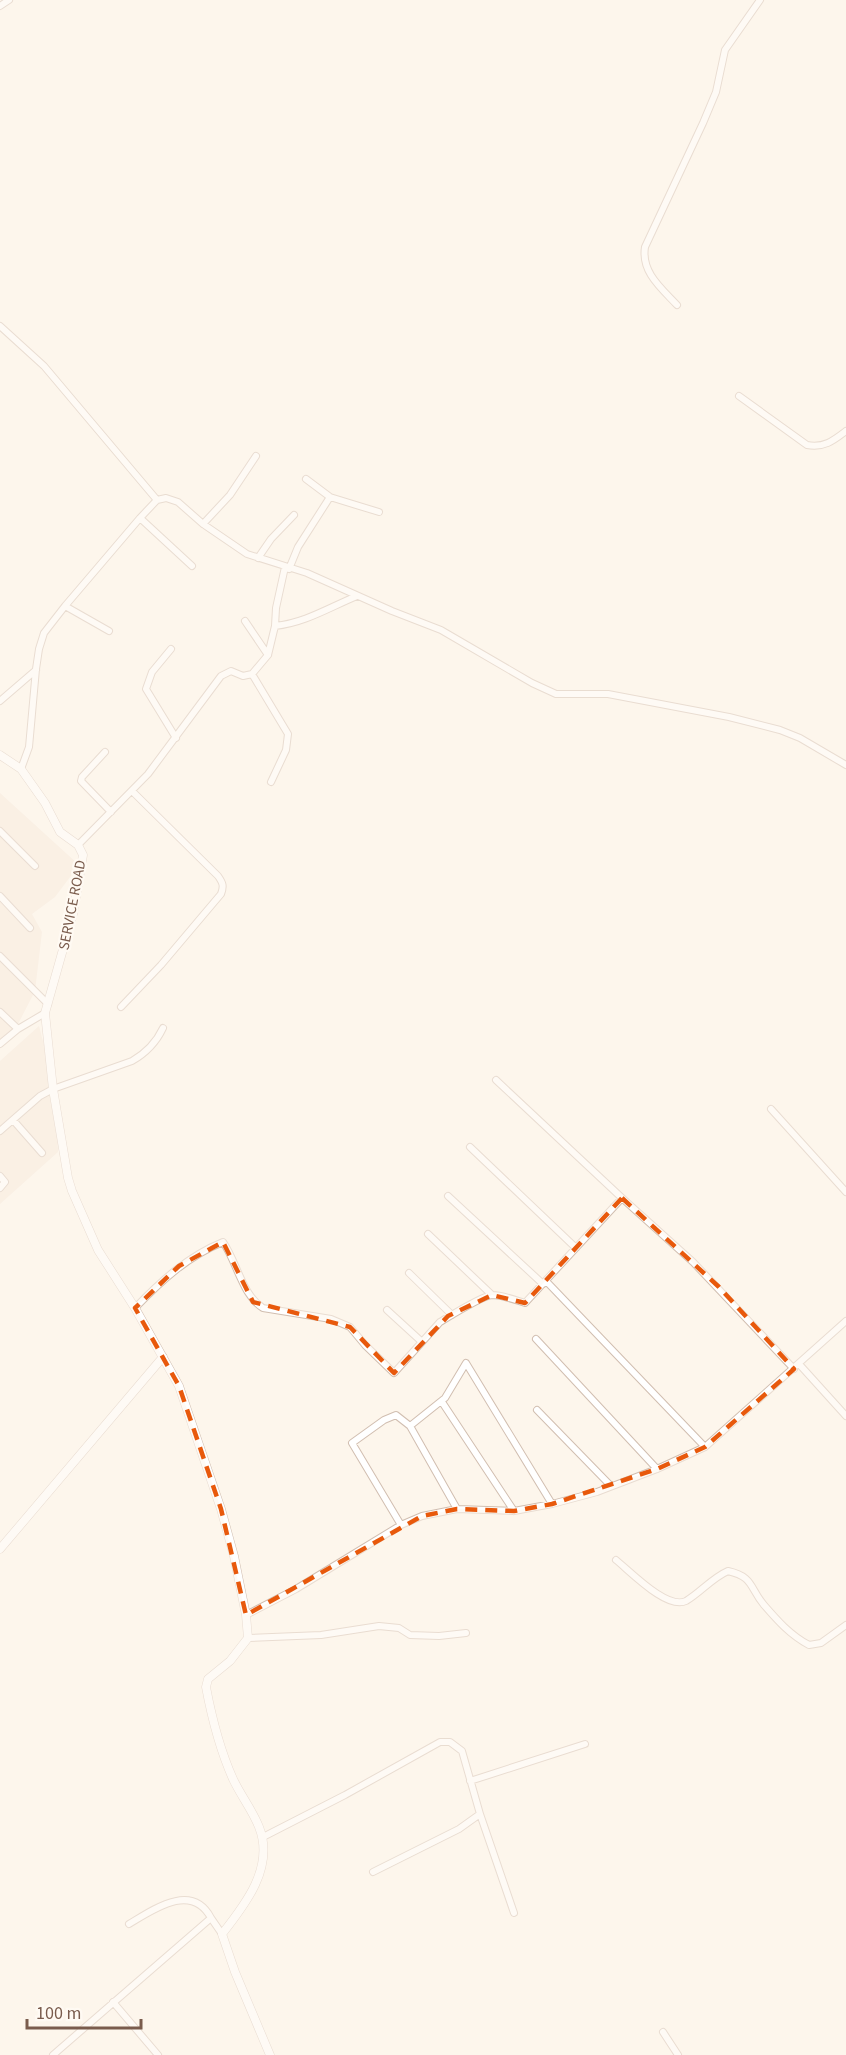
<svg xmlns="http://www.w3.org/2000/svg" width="846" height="2055" font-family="'Source Sans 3',sans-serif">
  <rect width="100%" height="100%" fill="#fdf6ec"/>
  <path fill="#f5e8da" d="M0,793L79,865L55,897L32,914L42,932L35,991L16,1028L0,1044Z
    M39,1026L56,1092L58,1152L0,1204V1061Z"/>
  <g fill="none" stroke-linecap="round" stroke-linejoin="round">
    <g stroke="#d1beb0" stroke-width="8">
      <path id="minor" d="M0,6L9,0
        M677,305C661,288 641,272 645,247L703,123L716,92L725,50L760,0
        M0,326L44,366L157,500
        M739,396L807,445C824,448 833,441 846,431
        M306,479L330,497L379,512
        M140,518L192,566
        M203,524L230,495L256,456
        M258,558L271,539L294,515
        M289,569L298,547L330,497
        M65,606L109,631
        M245,621L268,655
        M275,626C305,623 330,607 357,596
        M171,649L152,672L146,689L176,738
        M252,674L288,734L286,750L271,782
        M0,701L36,670
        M105,752L82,777L81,781L111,812
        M21,769L29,747L36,669L39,649L44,633L65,606L140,518L157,500L166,498L178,502L203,524L247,554L307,573L392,611L441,630L532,683L556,694H608L729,717L780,730L800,738L846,765
        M0,831L35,866
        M78,845L148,774L221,676L231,671L243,676L252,674L268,655L275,626L276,608L285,567
        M0,896L30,928
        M0,956L48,1004
        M121,1007L161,965L221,894C224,886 223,883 218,876L132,791
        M0,1012L18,1029
        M0,1044L18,1029L45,1013
        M496,1080L622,1198L693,1262L794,1369
        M771,1109L846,1192
        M13,1120L42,1153
        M0,1131L40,1096L53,1089L132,1061C146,1053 156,1043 163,1028
        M470,1147L576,1248
        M0,1176L5,1182L0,1188
        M448,1196L543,1284
        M428,1234L492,1295
        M409,1273L452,1315
        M546,1281L705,1447
        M135,1308C161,1281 188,1256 223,1242C237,1262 242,1295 263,1308L331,1319L350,1327L365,1345L394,1373L440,1322C450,1316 482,1296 492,1295C503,1295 515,1300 525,1303L622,1198
        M387,1310L422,1342
        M536,1339L657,1469
        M799,1364L846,1416
        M442,1402L514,1511
        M537,1410L611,1486
        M410,1426L445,1398L466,1363L552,1504
        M401,1525L352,1443L384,1420L396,1415L410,1426L457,1509
        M616,1560C631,1572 667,1610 686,1601C701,1592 712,1578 728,1571C754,1577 749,1587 764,1605C777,1620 790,1635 809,1645L821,1643L846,1625
        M246,1615L296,1589L401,1525L422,1516L457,1509L514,1511L552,1504L597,1492L657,1469L705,1447L846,1321
        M248,1638L321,1635L379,1626L399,1628L410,1635L439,1636L466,1633
        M470,1781L585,1744
        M480,1814L514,1913
        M263,1837L345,1795L440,1742H450L462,1751L480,1814L459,1829L373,1872
        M211,1918L222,1934
        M113,2002L158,2055
        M663,2032L678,2055
        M53,2055L211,1918C192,1882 154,1909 129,1924"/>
    </g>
    <g stroke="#d1beb0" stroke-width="9">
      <path id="tertiary" d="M0,755L21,769L45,803L60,832L78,845L83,855L73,914L45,1013L53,1089L68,1178L72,1191L98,1250L135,1308L179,1386L221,1509L234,1556L246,1615L248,1638L230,1661L208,1679L206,1687C212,1719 220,1750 233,1779C241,1796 253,1811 259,1827C275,1867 245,1905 222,1934L235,1972L270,2055
        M0,1549L163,1357"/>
    </g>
    <use href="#minor" stroke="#fff" stroke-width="6"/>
    <use href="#tertiary" stroke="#fff" stroke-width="8"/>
  </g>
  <path d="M0 0H846V2055H0ZM622,1198L719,1287L794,1369L705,1447L657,1469L552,1504L514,1511L457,1509L422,1516L246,1615L221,1509L179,1386L135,1308L179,1266L223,1242L253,1302L350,1327L394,1373L448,1316L492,1295L525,1303Z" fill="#fdf6ec" fill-opacity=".55" fill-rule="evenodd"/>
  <path fill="none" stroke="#e8590c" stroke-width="4.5" stroke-dasharray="12 8" stroke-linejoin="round" d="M622,1198L719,1287L794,1369L705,1447L657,1469L552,1504L514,1511L457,1509L422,1516L246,1615L221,1509L179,1386L135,1308L179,1266L223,1242L253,1302L350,1327L394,1373L448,1316L492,1295L525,1303Z"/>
  <g text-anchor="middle" stroke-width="4.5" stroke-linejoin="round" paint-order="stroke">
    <g font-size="15" fill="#7a5c4d" stroke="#fffaf3">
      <text transform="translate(72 905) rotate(-79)" y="5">SERVICE ROAD</text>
    </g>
  </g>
  <path d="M27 2019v9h114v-9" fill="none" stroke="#7a5c4d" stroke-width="3"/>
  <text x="36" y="2019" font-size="18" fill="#7a5c4d" stroke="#fffaf3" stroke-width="4.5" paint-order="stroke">100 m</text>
</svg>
